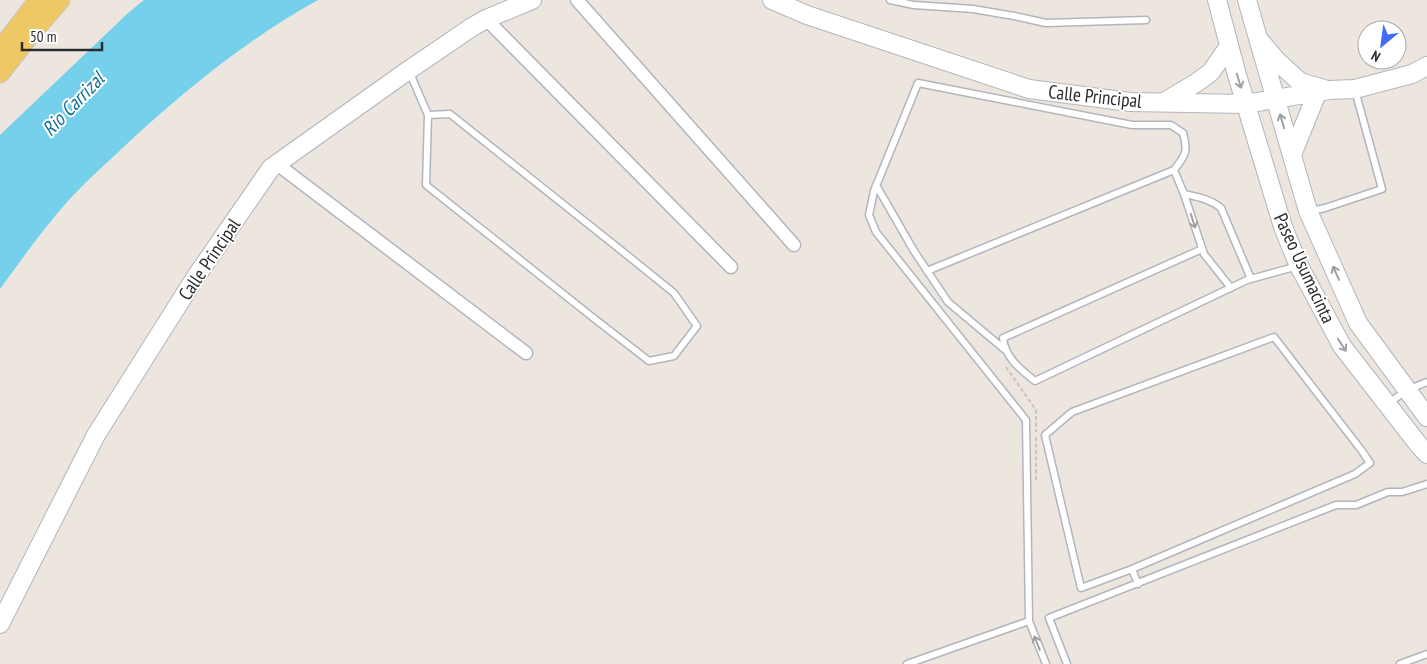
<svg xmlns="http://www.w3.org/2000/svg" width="1427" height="664" font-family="'PT Sans Narrow',sans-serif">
  <rect width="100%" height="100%" fill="#ede6df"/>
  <path fill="#75d0eb" d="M144,0H318C249,38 188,88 130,141C109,161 87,180 67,202C43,229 22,259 0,289V135L127,14Z"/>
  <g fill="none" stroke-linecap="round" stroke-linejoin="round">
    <g stroke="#b2b5bf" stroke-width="9">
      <path id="service" d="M890,0L914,5L973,9L1014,16L1046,23L1146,20
        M409,71L428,115L426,185L591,316L649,361L674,356L697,326L674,293L622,251L450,114L428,115
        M1174,170L1184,194L1204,254L1231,288
        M876,185L914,251L948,302L1004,349
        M1184,194C1198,197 1210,199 1221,208L1251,279
        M1310,211L1325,208L1382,189L1355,90
        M1202,249L1003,338C1005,358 1021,370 1035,381L1247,280L1298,266
        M927,271L1174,170C1186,155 1188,151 1183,133L1171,125H1132L918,83L874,191L869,215L876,232L1026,420L1029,621L1046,664
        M1274,337L1362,451L1370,463L1355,474L1132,569L1081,588L1045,435L1072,412Z
        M1389,403L1407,390L1427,382
        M1132,569L1138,584
        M907,664L1029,621
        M1067,664L1049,618L1336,505H1356L1388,492H1402L1427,484
        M1400,664L1427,654"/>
    </g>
    <g stroke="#b2b5bf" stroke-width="15">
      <path id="minor" d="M577,0L794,245
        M486,19L731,267
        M277,164L526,353"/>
    </g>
    <g stroke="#b2b5bf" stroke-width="20">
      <path id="secondary" d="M772,0L807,15L1029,89L1130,102L1245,104L1329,90L1355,89L1412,74L1427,66
        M1217,0L1237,75L1283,227L1299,266L1342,346L1418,444L1427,454
        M1247,0L1308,211L1358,323L1427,417
        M1261,42L1278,62L1300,82L1324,89
        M1164,102L1196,83L1211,72L1229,46
        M1292,155L1317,93
        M0,624L96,435L195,278L271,168L403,74L472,27L486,19L532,0"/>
    </g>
    <g stroke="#c4c4c4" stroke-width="21">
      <path id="primary" d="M0,50L39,0
        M0,73L28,37L60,0"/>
    </g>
    <path stroke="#c4c4c4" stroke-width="2" stroke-dasharray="4 2.5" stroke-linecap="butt" d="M1006,367L1036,410V432
      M1036,437V482"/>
    <use href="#service" stroke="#fff" stroke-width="6"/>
    <use href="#minor" stroke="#fff" stroke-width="12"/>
    <use href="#secondary" stroke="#fff" stroke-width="18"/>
    <use href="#primary" stroke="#edc864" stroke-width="19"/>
  </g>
  <defs><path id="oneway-shaft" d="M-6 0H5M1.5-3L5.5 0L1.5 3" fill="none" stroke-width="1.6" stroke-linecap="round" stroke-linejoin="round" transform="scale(1.25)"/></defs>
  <g stroke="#a0a0a0">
    <use href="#oneway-shaft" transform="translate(1239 81) rotate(73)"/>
    <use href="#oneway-shaft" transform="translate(1282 121) rotate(-107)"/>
    <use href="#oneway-shaft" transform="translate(1193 221) rotate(72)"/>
    <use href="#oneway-shaft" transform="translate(1336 273) rotate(-114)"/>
    <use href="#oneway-shaft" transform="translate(1342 345) rotate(57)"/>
    <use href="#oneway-shaft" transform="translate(1037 643) rotate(-112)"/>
  </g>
  <g text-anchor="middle" stroke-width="4" stroke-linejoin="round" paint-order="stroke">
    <g font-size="19" fill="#2c2c2c" stroke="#fff">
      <text transform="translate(1095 96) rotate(6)" y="7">Calle Principal</text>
      <text transform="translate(209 259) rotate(-56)" y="7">Calle Principal</text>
      <text transform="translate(1305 268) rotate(65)" y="7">Paseo Usumacinta</text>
    </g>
    <g font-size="20" font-style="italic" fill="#11709a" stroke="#fff">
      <text transform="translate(73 104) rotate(-46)" y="7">Rio Carrizal</text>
    </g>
  </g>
  <g transform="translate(1382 45) rotate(209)"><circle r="24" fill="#ffffff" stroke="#ababab"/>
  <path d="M0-4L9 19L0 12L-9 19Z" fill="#446bf5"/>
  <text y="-8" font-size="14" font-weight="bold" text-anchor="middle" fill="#2c2c2c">N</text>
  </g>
  <path d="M22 42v8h80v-8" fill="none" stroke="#2c2c2c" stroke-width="2.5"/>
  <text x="30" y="42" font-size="15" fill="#2c2c2c" stroke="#ffffff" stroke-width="4" paint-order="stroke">50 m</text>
</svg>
